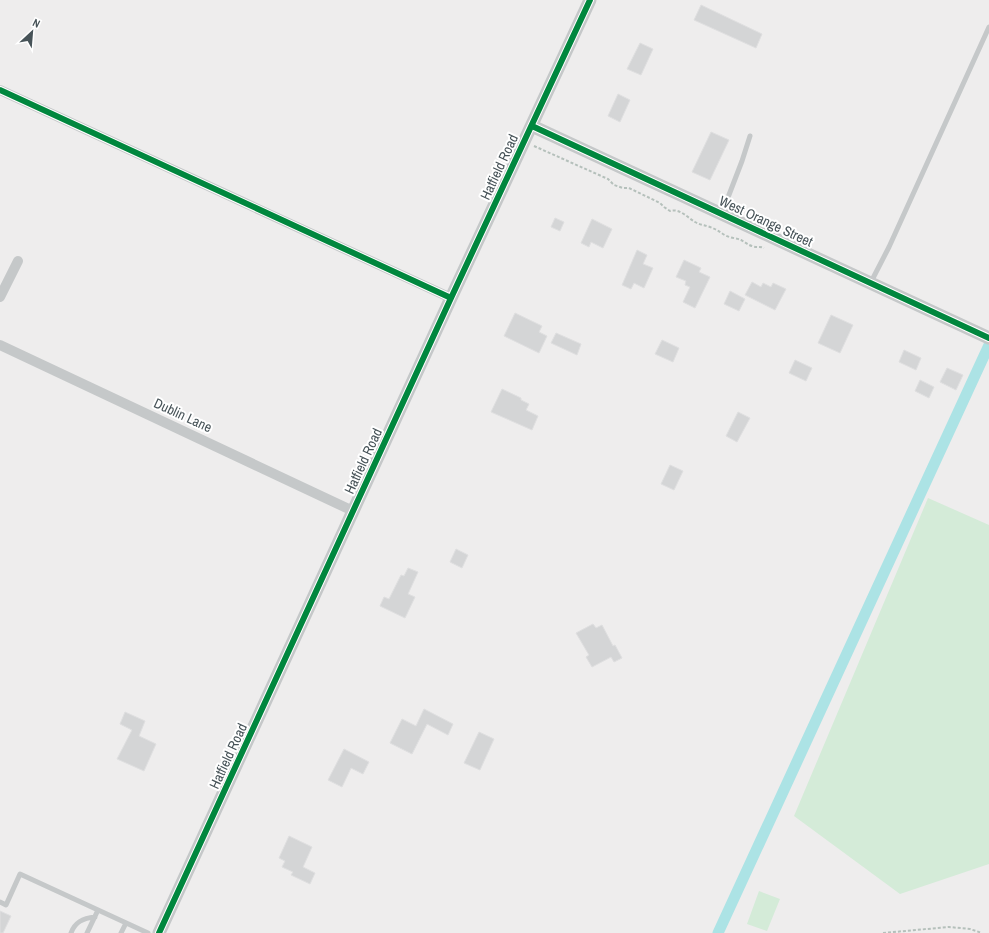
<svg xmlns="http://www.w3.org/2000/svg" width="989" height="933" font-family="'Archivo Narrow',sans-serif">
  <rect width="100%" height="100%" fill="#eeeded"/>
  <path fill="#d4ebd8" d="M928,498L989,525V864L900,894L794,816Z
    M759,891L780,899L767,931L747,924Z"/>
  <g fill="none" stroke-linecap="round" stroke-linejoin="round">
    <path stroke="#ace3e5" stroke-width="11" d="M718,933L989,345"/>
  </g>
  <path fill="#d4d5d6" stroke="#dfdfe0" d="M701,5L762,34L756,48L694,20Z
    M640,43L653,49L641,75L627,69Z
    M618,94L630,100L620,122L608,116Z
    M711,132L729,140L710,180L692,172Z
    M555,218L564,222L560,231L551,227Z
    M592,219L612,229L603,248L591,242L589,247L581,243Z
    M637,250L647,255L643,264L653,268L644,288L634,283L631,289L622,285Z
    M684,260L701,268L699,272L710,277L695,308L683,302L690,287L685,285L686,281L676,277Z
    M752,282L761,287L763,283L771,287L773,283L786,289L775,310L745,295Z
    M730,291L745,299L739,311L724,304Z
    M515,313L542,326L539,332L547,336L539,353L504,336Z
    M831,315L853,325L840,353L818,343Z
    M556,333L581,344L577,355L551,343Z
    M662,340L679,348L673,362L655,354Z
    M904,350L921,358L916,370L899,362Z
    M795,360L812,368L806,381L789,373Z
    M947,368L963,375L956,390L940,382Z
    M920,380L934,387L929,398L915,391Z
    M502,389L521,398V400L529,404L526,410L538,416L532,430L491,412Z
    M738,412L750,418L737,442L726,436Z
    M670,465L683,471L674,490L661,484Z
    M456,549L468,555L462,568L450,562Z
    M408,568L418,572L408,594L415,597L405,618L380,606L384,597L389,599L401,575L404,576Z
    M593,624L596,628L602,625L613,646L615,645L622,658L614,662L611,657L592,667L586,657L589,655L576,633Z
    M424,709L453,724L448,735L427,724L412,754L390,743L402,719L416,726Z
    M125,712L145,721L139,736L156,744L144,771L117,759L132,730L120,724Z
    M479,732L494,739L480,770L464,763Z
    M344,749L369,762L363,774L351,768L342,787L328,780Z
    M289,836L312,847L303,867L315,873L310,884L291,875L293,872L282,867L285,861L279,858Z
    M0,911L11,916L3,933H0Z"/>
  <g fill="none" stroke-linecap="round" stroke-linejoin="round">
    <path stroke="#b5c0bb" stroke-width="2" stroke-dasharray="3 2" stroke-linecap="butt" d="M534,146L608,179L614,185L623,188H629L660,203L664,207L670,211C680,208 688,218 695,222C700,225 705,225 710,227C715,229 719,231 723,234C729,238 736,238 741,240C745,242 748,245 752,246C757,248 760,246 764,248
      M883,933L949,927L970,929L982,933"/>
    <path stroke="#c5c8c9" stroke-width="5" d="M722,213L742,161L750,136
      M871,282L889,247L989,27
      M0,902L6,905L20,874L148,933
      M71,933C75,922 83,918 95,917
      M87,933L98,910
      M121,933L126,923"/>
    <path stroke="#c5c8c9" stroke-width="10" d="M0,90L451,298
      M0,297L18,261
      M0,345L353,511"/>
    <path stroke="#c5c8c9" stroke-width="13" d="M532,126L989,338
      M159,933L451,298L590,0"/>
    <g stroke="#fff" stroke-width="8">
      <path id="cycleway" d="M0,90L451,298
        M532,126L989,338
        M159,933L451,298L590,0"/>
    </g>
    <use href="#cycleway" stroke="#00873e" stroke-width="6"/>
  </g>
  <g text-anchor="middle" stroke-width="4" stroke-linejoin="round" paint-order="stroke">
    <g font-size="14" fill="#475358" stroke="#fff">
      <text transform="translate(499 167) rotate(-65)" y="5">Hatfield Road</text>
      <text transform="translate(766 221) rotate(25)" y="5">West Orange Street</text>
      <text transform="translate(183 415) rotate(25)" y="5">Dublin Lane</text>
      <text transform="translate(363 461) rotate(-65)" y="5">Hatfield Road</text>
      <text transform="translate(228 756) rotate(-65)" y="5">Hatfield Road</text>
    </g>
  </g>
  <g transform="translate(32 32) rotate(26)" stroke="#ffffff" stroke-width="3" paint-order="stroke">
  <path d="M0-3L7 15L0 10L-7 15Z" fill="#475358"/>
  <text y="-6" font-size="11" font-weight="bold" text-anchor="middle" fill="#475358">N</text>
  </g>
</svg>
